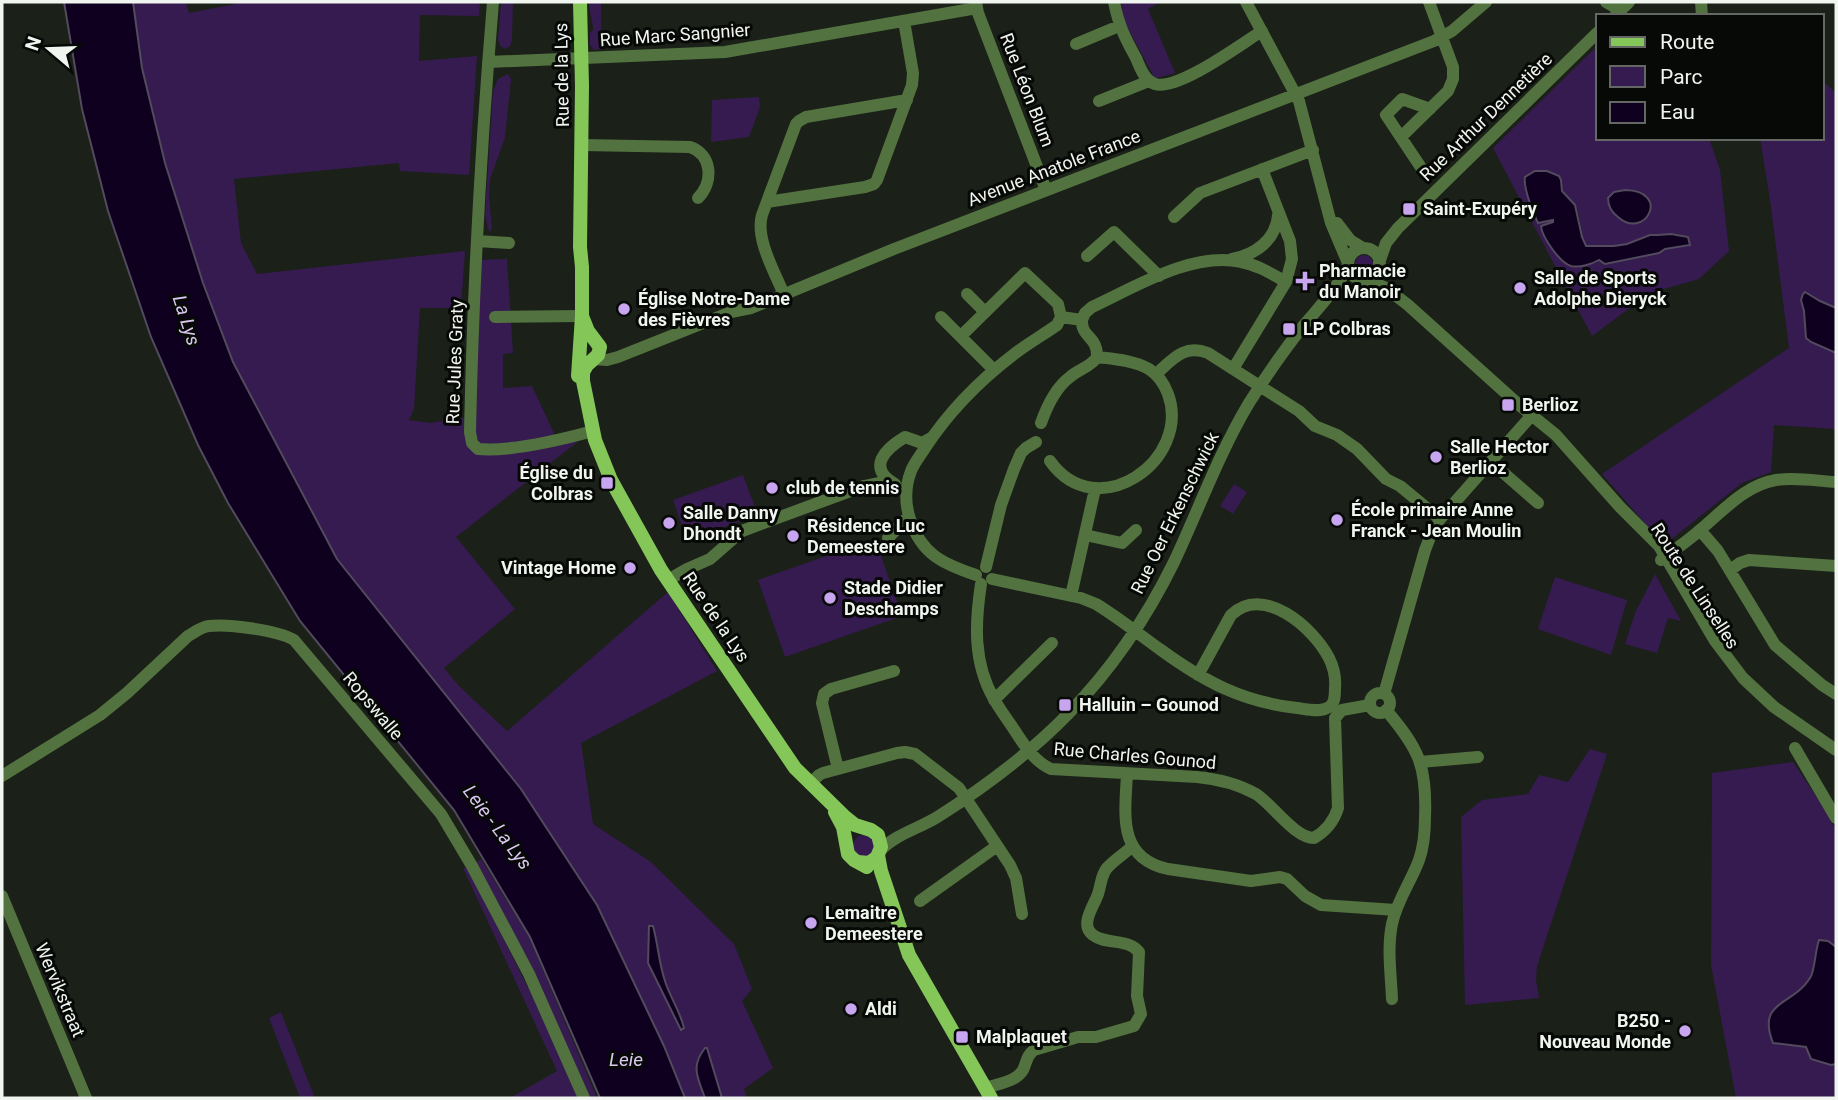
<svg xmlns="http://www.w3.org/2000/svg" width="1838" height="1100" font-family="Roboto,sans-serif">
  <rect width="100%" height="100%" fill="#1b2019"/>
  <path fill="#361b50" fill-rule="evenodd" d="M133,2H186L189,13L246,2H480L479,16L420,15L419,61L477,56L469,175L400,171L399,163L234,179L241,243L257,274L465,251L461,308H420L414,409L409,420L430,423L475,416L480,260L507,259L513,353L503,354V388L532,386L559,444L580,440L456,537L515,609L444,668L459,686L507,731L668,592L717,671L581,743L593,824L651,862L734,944L752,989L742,1001L773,1068L744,1089L747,1098H722L706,1048C690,1068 697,1076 705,1098H685L664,1046L597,905L521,789L337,559L233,362L216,321L165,163L142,68ZM649,926H653C659,944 659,964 665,982C672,1002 681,1006 681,1029L648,963Z
    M501,2H513L512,40L510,46L505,49L500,46L498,39Z
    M589,2H601V49L594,50L590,45V33L593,30C593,19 589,14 589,2Z
    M1121,2H1160L1148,9L1175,73L1156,78L1154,77L1124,21Z
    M1594,49L1598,61V138H1709L1720,170L1729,251L1699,279L1650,293L1592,336L1493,148ZM1538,170L1551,172L1561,180C1560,193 1569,194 1575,205C1582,217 1579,233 1586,246H1614L1627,244L1642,238L1690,244C1679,248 1668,247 1659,253L1605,264L1599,260L1593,264L1561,259L1549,244L1541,226L1553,222V219L1542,222L1535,219L1524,183L1527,175ZM1625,190C1636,190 1645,192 1650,202L1621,220L1614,213V192Z
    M508,74L511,79L505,138L490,179L489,196L492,229L489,232L485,215L493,91L498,79Z
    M1822,80L1836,93V429L1774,425L1771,472L1742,483L1664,545L1602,474L1789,348L1770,200L1760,138H1822Z
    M759,97L760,107L749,137L711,142L712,100Z
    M1355 264a9 9 0 1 1 18 0a9 9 0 1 1-18 0Z
    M743,475L758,515L687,540L673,500Z
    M1234,484L1247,492L1233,514L1220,506Z
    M875,539L902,616L785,657L758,580Z
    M1655,574L1681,621L1668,618L1657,653L1625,644L1635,613Z
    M1555,577L1627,600L1611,655L1538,629Z
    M1590,749L1607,754L1537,966L1536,980L1539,998L1465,1005L1461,817L1482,800L1528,794L1539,775L1568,782Z
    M1793,762L1820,802L1836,830V1098H1736L1711,965L1712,773Z
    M853 846a11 11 0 1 1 22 0a11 11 0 1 1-22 0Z
    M481,859L529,937L597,1098H510L557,1071L463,868L468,867L528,988L538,984L475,863Z
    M281,1012L315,1098H300L269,1018Z"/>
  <path fill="#0e001e" stroke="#524a5d" stroke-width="2" d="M64,2H133L142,68L165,163L203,283L233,362L337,559L521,789L597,905L664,1046L685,1098H600L530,937L454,810L300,621L228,503L198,445L151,337L108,211L82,109Z
    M1535,171H1547L1559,176L1561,180L1562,191L1575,205L1582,237L1586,246H1614L1627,244L1650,235H1658L1671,234L1688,237L1690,245L1665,249L1659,253L1605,264L1599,260C1592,264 1580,268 1571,266C1560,263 1542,237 1541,226L1553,222V220L1538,223C1533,213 1523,187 1525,177Z
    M1625,190C1672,191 1645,241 1618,217C1611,212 1608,206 1608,198L1614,192Z
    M1805,292L1820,301L1836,308V353L1811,342L1806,338L1804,311L1801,300L1803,294Z
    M649,926H653C658,944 659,964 665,981C670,997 680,1011 684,1028L681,1030L648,963Z
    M1819,940L1828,941L1836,947V1064L1831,1065L1811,1059L1806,1047L1773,1043C1756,1000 1793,1006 1810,978C1815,971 1815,951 1819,940Z
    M705,1048H707L722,1098H705C698,1078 690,1067 705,1048Z"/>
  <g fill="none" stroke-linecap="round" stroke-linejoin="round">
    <path stroke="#52723f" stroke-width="12" d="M493,2C481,145 473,289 470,432L472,443L478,449C512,452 560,440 593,431
      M976,2L978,13L1046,190
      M1114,2C1119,26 1124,36 1136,58C1140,67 1144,80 1155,84C1178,91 1241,44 1262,31
      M1246,2L1299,101L1331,223L1348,263
      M1606,2L1620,10
      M1701,2L1702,16
      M1615,16L1629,2
      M1076,44L1119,26
      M488,62L725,52L977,8
      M1099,101L1149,81
      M1401,137L1448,91L1453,79V67L1429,2
      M582,145L690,147C712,154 714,182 698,198
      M1422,169L1386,115L1402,99L1430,109
      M767,202L865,187L874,184L877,180L912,85L913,73L904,21
      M1174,217L1200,193L1313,150
      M1337,223L1350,240L1363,248
      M477,241L509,243
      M1348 264a16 16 0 1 1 32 0a16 16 0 1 1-32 0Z
      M1087,256L1114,232L1159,276
      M1232,259C1255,255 1276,240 1278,215
      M1379,263L1386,243L1398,228L1598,32
      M1365,279L1386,288L1408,305L1518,404L1556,435L1620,507L1659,546L1715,641L1743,678L1774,707L1836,750
      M967,294L985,312
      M784,295C775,272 755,239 762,215L796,124L799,121L806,117L907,100
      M495,317L582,316
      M941,317L994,370
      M1082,320L1085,313L1092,307C1135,287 1193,251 1241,262C1258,265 1272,274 1286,282
      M1082,320C1081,338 1098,336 1097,357
      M961,336L1025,273L1058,304L1061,317
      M593,359L607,360L618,357L731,312L751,308L894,249L1434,41L1452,31L1486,2
      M1233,369L1286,282L1292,259L1290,241L1262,169
      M1156,374C1173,359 1184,344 1208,353L1299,411L1315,426L1337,435L1357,449L1386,479L1400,486L1440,519
      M1041,423C1047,406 1055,388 1070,377C1079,369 1091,367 1097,357C1114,359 1133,360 1149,369C1158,375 1164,383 1168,394C1192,460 1097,527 1050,461
      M1491,462L1538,503
      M895,484C866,468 885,449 905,437L922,443L931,438
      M1700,530L1718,551L1775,645L1822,685L1836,694
      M1085,535L1122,543L1136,530
      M888,538L909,516
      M1661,560C1674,550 1688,541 1700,530C1723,511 1745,485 1776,480C1796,477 1817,481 1836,482
      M986,567L1001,505L1014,469L1021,453L1026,448L1036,442
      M1730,570L1740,563L1749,560L1836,566
      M976,575C943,564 921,554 910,519C905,504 905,487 911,471C914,463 920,456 925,448C948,413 979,381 1013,355C1027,344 1043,335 1057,325L1061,317L1082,320
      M992,579L1081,598L1096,604C1119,618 1140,635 1161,650C1205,682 1243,702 1297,708C1306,709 1320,713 1329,707C1335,704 1335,695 1335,688C1336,677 1334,668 1329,658C1313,627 1263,584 1231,615L1198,675
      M668,580L687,569L710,559L742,531L864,486L883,482H891
      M981,584C975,623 973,663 994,699C1000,710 1008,720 1015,731C1024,745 1035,762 1051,769L1197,777C1218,779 1238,784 1256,794C1273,805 1295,838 1314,838C1326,831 1334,821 1338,808L1335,718L1342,710L1370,705
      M1071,596L1095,489
      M1370 703a10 10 0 1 1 20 0a10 10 0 1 1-20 0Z
      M1384,694L1425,550L1432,532L1440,519L1532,415
      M994,700L1052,643
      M1386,710C1419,749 1427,766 1425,817C1425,831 1424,846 1419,860C1411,882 1397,900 1392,924C1387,948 1391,975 1392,999
      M1795,748L1836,818
      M1420,762L1478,757
      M838,769L822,703L824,694L831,689L894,671
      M1127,774C1125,814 1117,858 1168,869L1251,881L1280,877L1287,879L1305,896L1321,905L1396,910
      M2,776L100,715L127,693L188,636C195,632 201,627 209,626C228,624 278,630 294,640L441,814L472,866L529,974L584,1098
      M810,784L819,775L823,773L897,753L905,752L915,754L959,788L1010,865L1016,878L1022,914
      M880,851C895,834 921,828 939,816C986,786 1029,754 1068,714C1111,670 1147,617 1174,562C1199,509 1219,453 1249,403C1266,376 1284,350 1304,325C1320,306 1338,288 1348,265
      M2,896L86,1098
      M920,901L997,846
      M985,1088C997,1084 1016,1082 1023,1070C1027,1062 1026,1056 1034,1050L1078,1037H1096L1134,1026L1141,1014L1137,996L1139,952C1128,938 1106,945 1093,935C1079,925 1094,906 1098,894C1101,885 1101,875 1107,868C1114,860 1125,853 1133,846"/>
    <path stroke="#84c658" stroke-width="14" d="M582,316L588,331L600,347L598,355L587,365L583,372V381L595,440L611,480L661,570L795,768L845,817L855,825L871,830L878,835L881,847L877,857L869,863L858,862
      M578,376L582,316V267L580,247L582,86L580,2
      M835,812L843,827L848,854L854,860L867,867
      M878,855L881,871L909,955L991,1098"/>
  </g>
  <g fill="#c7a6ef" stroke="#070906" stroke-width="2.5">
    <rect x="1402" y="202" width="14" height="14" rx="3.5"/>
    <path d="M1301.5 270.5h7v7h7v7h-7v7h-7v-7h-7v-7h7z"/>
    <circle cx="1520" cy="288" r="7"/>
    <circle cx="624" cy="309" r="7"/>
    <rect x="1282" y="322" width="14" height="14" rx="3.5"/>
    <rect x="1501" y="398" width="14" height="14" rx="3.5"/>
    <circle cx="1436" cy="457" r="7"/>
    <rect x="600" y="476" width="14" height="14" rx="3.5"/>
    <circle cx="772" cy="488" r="7"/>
    <circle cx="1337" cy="520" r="7"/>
    <circle cx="669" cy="523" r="7"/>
    <circle cx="793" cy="536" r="7"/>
    <circle cx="630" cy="568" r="7"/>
    <circle cx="830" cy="598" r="7"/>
    <rect x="1058" y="698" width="14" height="14" rx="3.5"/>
    <circle cx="811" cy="923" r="7"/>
    <circle cx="851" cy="1009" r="7"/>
    <circle cx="1685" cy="1031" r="7"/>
    <rect x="955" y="1030" width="14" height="14" rx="3.5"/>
  </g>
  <g text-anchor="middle" stroke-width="6" stroke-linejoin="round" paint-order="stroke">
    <g font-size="18" fill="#f1f5f0" stroke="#070906">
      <text transform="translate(675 35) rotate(-4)" y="6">Rue Marc Sangnier</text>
      <text transform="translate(562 75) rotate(-91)" y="6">Rue de la Lys</text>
      <text transform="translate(1027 90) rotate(69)" y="6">Rue Léon Blum</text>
      <text transform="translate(1486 117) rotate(-44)" y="6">Rue Arthur Dennetière</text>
      <text transform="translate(1054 168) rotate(-21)" y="6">Avenue Anatole France</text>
      <text transform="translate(455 362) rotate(-88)" y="6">Rue Jules Graty</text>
      <text transform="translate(1175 513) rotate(-64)" y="6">Rue Oer Erkenschwick</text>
      <text transform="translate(1695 586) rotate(57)" y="6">Route de Linselles</text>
      <text transform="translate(716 617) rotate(56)" y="6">Rue de la Lys</text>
      <text transform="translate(373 706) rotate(50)" y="6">Ropswalle</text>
      <text transform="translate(1135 756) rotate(5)" y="6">Rue Charles Gounod</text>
      <text transform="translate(60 990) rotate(67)" y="6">Wervikstraat</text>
    </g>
    <g font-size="18" font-weight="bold" fill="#f1f5f0" stroke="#070906" text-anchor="start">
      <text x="1423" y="215">Saint-Exupéry</text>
      <text x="1319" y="277">Pharmacie<tspan x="1319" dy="21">du Manoir</tspan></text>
      <text x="1534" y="284">Salle de Sports<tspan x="1534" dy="21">Adolphe Dieryck</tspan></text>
      <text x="638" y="305">Église Notre-Dame<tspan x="638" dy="21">des Fièvres</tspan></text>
      <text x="1303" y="335">LP Colbras</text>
      <text x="1522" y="411">Berlioz</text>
      <text x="1450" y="453">Salle Hector<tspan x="1450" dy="21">Berlioz</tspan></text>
      <text x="593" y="479" text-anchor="end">Église du<tspan x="593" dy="21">Colbras</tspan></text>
      <text x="786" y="494">club de tennis</text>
      <text x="1351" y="516">École primaire Anne<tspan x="1351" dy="21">Franck - Jean Moulin</tspan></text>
      <text x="683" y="519">Salle Danny<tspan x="683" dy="21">Dhondt</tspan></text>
      <text x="807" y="532">Résidence Luc<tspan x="807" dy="21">Demeestere</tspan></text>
      <text x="616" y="574" text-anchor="end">Vintage Home</text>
      <text x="844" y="594">Stade Didier<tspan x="844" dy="21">Deschamps</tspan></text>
      <text x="1079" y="711">Halluin – Gounod</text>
      <text x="825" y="919">Lemaitre<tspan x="825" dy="21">Demeestere</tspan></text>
      <text x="865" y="1015">Aldi</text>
      <text x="1671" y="1027" text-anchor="end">B250 -<tspan x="1671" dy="21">Nouveau Monde</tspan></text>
      <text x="976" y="1043">Malplaquet</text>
    </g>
    <g font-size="19" font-style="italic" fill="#dac7f2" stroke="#070906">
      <text transform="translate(187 320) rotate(72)" y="7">La Lys</text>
      <text transform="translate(498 827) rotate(53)" y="7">Leie - La Lys</text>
      <text x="626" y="1066">Leie</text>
    </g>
  </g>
  <rect width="1838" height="1100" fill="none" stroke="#f1f5f0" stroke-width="7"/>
  <rect x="1596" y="14" width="228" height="126" fill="#070906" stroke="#656764" stroke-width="2"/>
  <rect x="1610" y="37" width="35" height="10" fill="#84c658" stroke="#656764" stroke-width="2"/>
  <text x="1660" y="49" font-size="21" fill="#f1f5f0">Route</text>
  <rect x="1610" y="66" width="35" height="21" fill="#361b50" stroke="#656764" stroke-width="2"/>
  <text x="1660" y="84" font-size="21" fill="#f1f5f0">Parc</text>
  <rect x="1610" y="102" width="35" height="21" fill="#0e001e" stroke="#656764" stroke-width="2"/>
  <text x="1660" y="119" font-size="21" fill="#f1f5f0">Eau</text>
  <g transform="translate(49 49) rotate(289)" stroke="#070906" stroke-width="5" paint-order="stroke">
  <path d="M0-5L12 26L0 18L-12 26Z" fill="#f1f5f0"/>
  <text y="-10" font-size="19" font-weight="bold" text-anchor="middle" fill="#f1f5f0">N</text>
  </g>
</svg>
